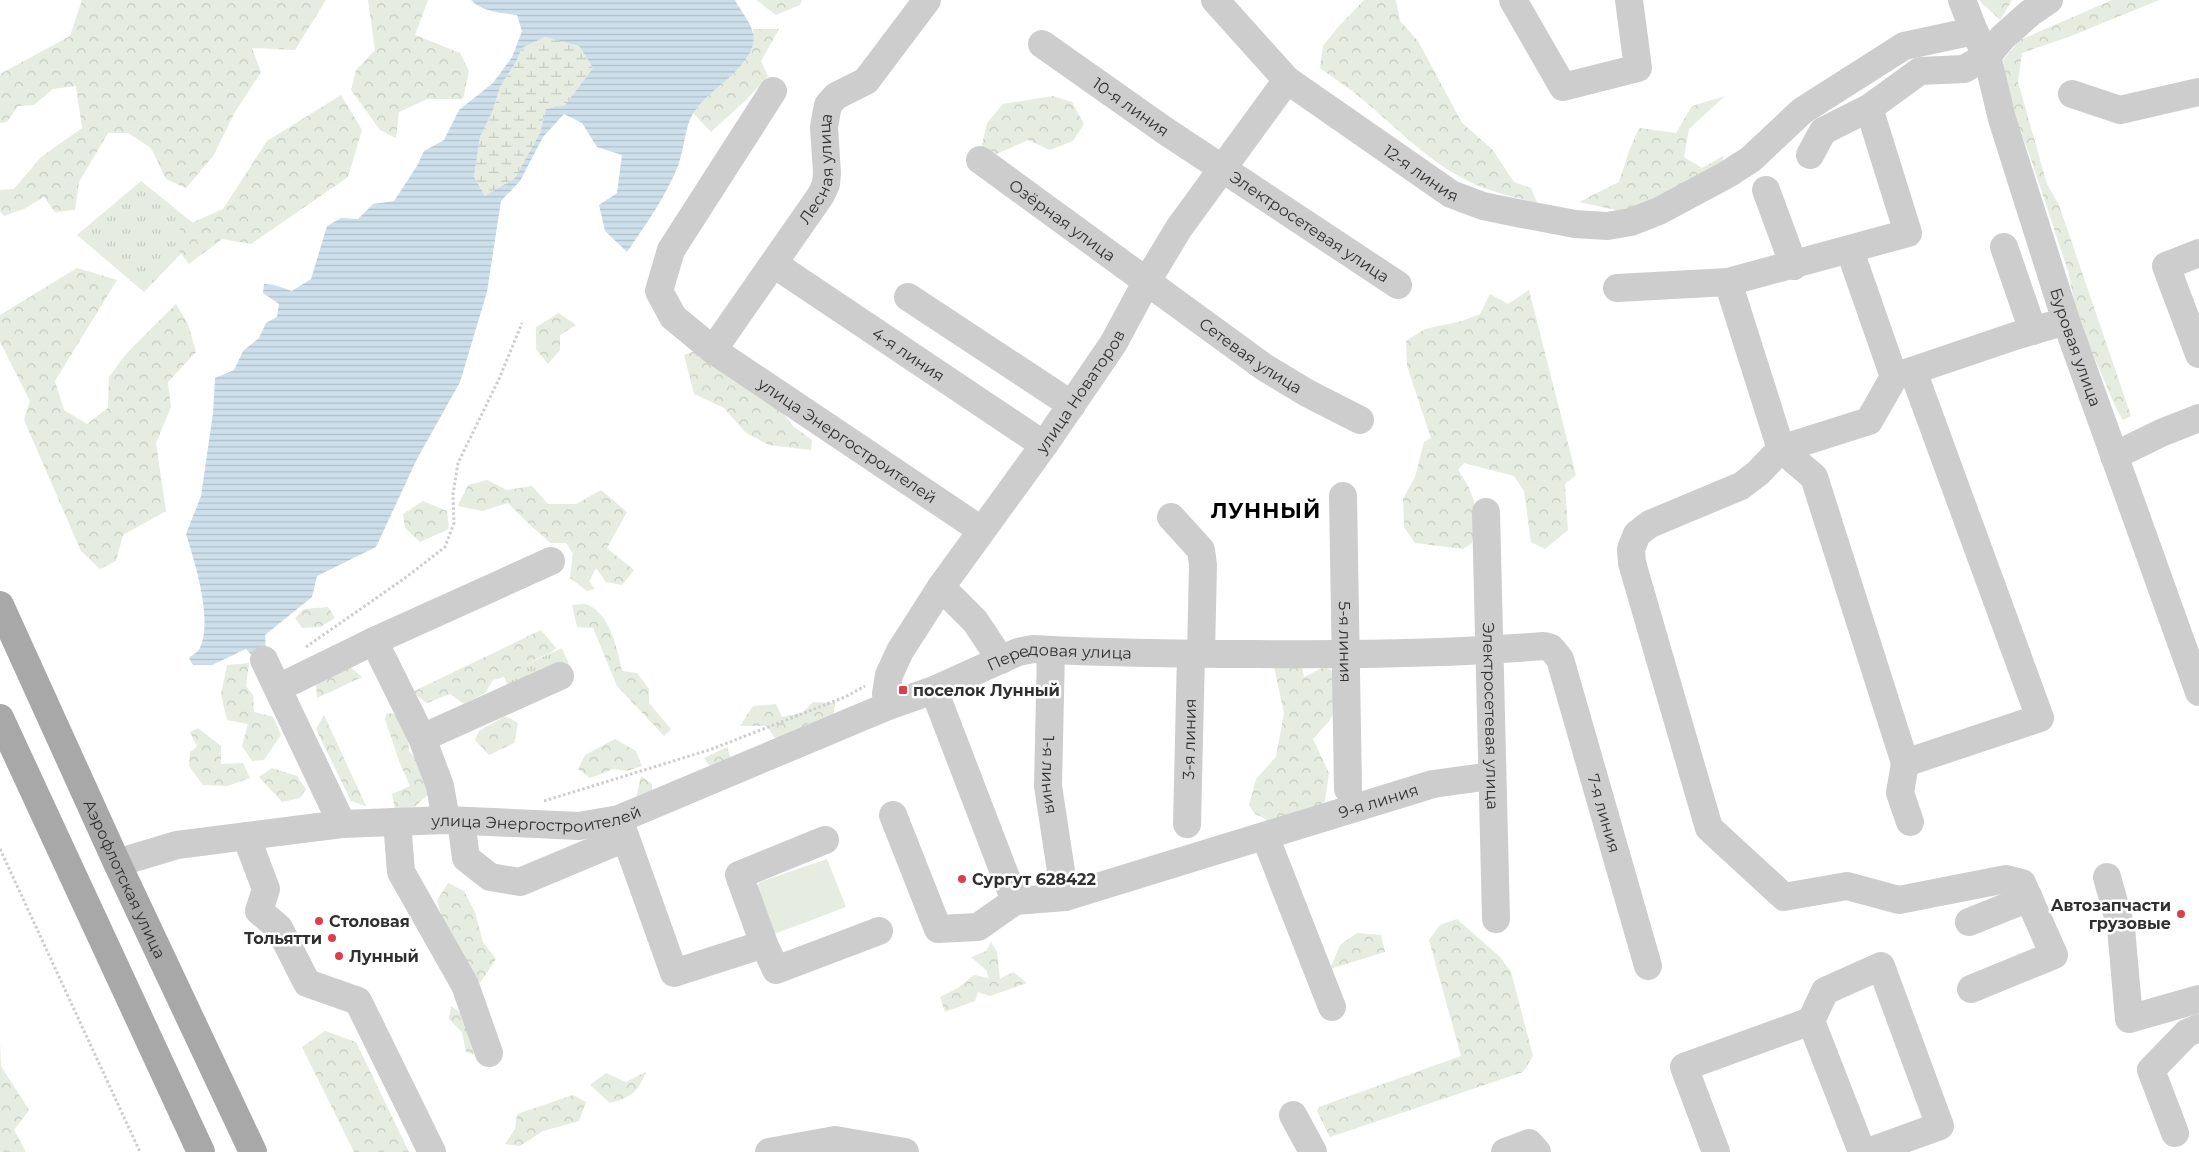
<svg xmlns="http://www.w3.org/2000/svg" width="2199" height="1152" font-family="Montserrat,sans-serif">
  <defs>
    <pattern id="grass-tufts" width="24" height="20" patternUnits="userSpaceOnUse" patternTransform="scale(1.25)"><rect width="24" height="20" fill="#e6ecdf"/><path d="M3 7l-1-3M5 7V3M7 7l1-3M15 17l-1-3M17 17v-4M19 17l1-3" fill="none" stroke="#c6cbc0"/></pattern>
    <pattern id="forest-crowns" width="20" height="18" patternUnits="userSpaceOnUse" patternTransform="scale(1.25)"><rect width="20" height="18" fill="#e6ecdf"/><path d="M2 6a3 3 0 1 1 6 0M12 15a3 3 0 1 1 6 0" fill="none" stroke="#c6cbc0"/></pattern>
    <pattern id="wetland-marsh" width="20" height="14" patternUnits="userSpaceOnUse" patternTransform="scale(1.25)"><rect width="20" height="14" fill="#e6ecdf"/><path d="M1 5h8M5 5V1M11 12h8M15 12V8" fill="none" stroke="#c6cbc0"/></pattern>
    <pattern id="water-rules" width="6" height="5" patternUnits="userSpaceOnUse" patternTransform="scale(1.25)"><rect width="6" height="5" fill="#cddfeb"/><path d="M0 2.5h6" fill="none" stroke="#b0c0ca"/></pattern>
  </defs>
  <rect width="100%" height="100%" fill="#fff"/>
  <path fill="url(#grass-tufts)" d="M141,181L203,231L144,292L77,235Z
    M562,648L570,667L512,694L503,675Z"/>
  <path fill="url(#forest-crowns)" d="M82,0H326L295,50L252,48L261,72L235,112L213,156L186,188L166,179L151,148L128,133H108L79,182L75,210L55,212L44,197L24,209L4,216L0,211V190L14,189L41,157L82,128L76,86L53,89L34,105L18,106L7,122L0,123V74L70,36Z
    M368,0H428L415,35L460,53L469,71L463,99H427L399,112L396,138L380,130L351,90L356,70L375,50Z
    M756,0H802L800,5L776,15Z
    M1364,0H1396L1400,21L1418,41L1462,123L1492,149L1514,182L1531,188L1537,203C1514,197 1490,192 1468,181C1430,162 1401,132 1369,105C1354,91 1336,80 1320,68L1323,46L1338,27Z
    M1979,0H2012L2000,20Z
    M2112,0H2159L2071,36L2022,53L2018,82L2047,184L2059,205L2131,416L2123,420L2117,410L2078,320L2068,271L2030,156L2008,100L2003,60L2020,40Z
    M753,29H779L761,61L768,76L747,99L711,132L693,113C699,105 706,96 714,89C736,68 754,65 753,29Z
    M341,95L362,130L348,177L251,244L222,239L189,264L176,247L180,228L223,209L267,141Z
    M1053,96L1072,102L1084,124L1073,141L1050,150L1028,140L990,157L980,153L987,123L1003,104Z
    M1725,96L1689,129L1684,157L1702,168L1723,156V171L1625,212L1579,202L1619,182L1629,151L1639,128L1676,133L1692,106Z
    M77,268L117,280L55,381L64,410L87,424L108,408L109,377L126,354L176,304L188,324L196,352L168,382L171,407L156,443L166,511L123,535L116,561L100,569L81,551L24,420L30,401L0,342V315Z
    M1529,290L1576,475L1565,484L1568,530L1545,549L1531,542L1524,491L1514,476L1464,463L1458,470C1476,496 1480,512 1472,543L1463,549L1415,543L1404,527L1403,499L1415,477L1424,442L1431,438L1407,366L1406,341L1425,329L1462,321L1480,314L1490,294L1508,304Z
    M559,313L576,325L560,335V350L548,364L536,349V327Z
    M702,348L775,403L793,426L812,440L811,450L769,445L746,433L724,408L694,394L684,355Z
    M487,480L507,490L532,486L548,504H576L601,490L627,512L607,548L634,570L622,585L606,582L596,568L589,581L595,589L587,591L570,578L573,554L566,543H551L530,525L508,503L482,511L458,506L468,485Z
    M423,501L447,511L449,529L420,542L405,528L403,514Z
    M572,605C577,605 584,603 588,605C610,614 618,651 622,671L637,673L649,689V703L671,729L664,736L617,686L593,628L577,627Z
    M328,607L335,618L320,627L302,628L295,618L304,609Z
    M541,630L556,648C550,655 544,655 536,659C519,669 514,675 493,680L485,693L464,704L450,694L427,703L412,692Z
    M1273,662H1301L1304,677L1324,667L1341,675L1344,691L1330,720L1313,739L1329,773L1325,801L1310,813L1301,810L1273,823L1254,813L1249,805L1256,779L1276,757L1284,713Z
    M249,663L246,686L253,695L254,712L273,717L281,735L264,760L252,761L242,746L248,724L227,720L221,694L227,665Z
    M347,664L362,677L317,698L316,684Z
    M813,702L835,703L833,718L808,724L797,736L776,740L767,726H740L753,706L776,704L782,717L802,713Z
    M387,713L395,714L408,739L409,751L423,767L430,793L414,807L395,809L392,794L410,786L399,761L385,719Z
    M324,715L366,806L351,801L316,729Z
    M505,716L518,723L514,743L489,755L475,740L479,731Z
    M198,728L221,746V764L243,763L250,778L227,786L203,785L189,766L190,752L197,747L190,732Z
    M615,739L636,751L642,766L627,771L613,769L590,778L578,769L585,755Z
    M727,747L732,762L711,768L704,758Z
    M272,768L297,776L306,789L300,798L282,802L259,777Z
    M641,776L652,784V796L636,799Z
    M448,883L464,891L475,912L483,942L496,959L480,983L446,930L437,901Z
    M1457,919L1500,957L1511,972L1533,1056L1523,1072L1330,1137L1317,1111L1319,1107L1461,1056L1429,940L1440,925Z
    M1357,933L1381,935L1385,952L1330,969L1340,945Z
    M991,942L997,952L1000,979L1013,972L1027,983L990,996L978,992L975,1001L945,1012L940,997L958,988L974,975L989,978L986,970L971,957L986,951Z
    M451,1006L469,1019L482,1057L466,1052L462,1032L449,1019Z
    M325,1031L356,1042L409,1152H354L302,1047Z
    M0,1042L1,1066L29,1110L14,1130L26,1152H0Z
    M646,1072C638,1092 632,1097 610,1103L590,1085L606,1073L626,1082Z
    M573,1095L586,1102L579,1121L543,1131L520,1146L505,1144L515,1129L517,1114Z"/>
  <path fill="url(#wetland-marsh)" d="M545,37L579,46L593,68L565,105L546,109L540,133L515,178L485,196L474,177L480,137L493,110L500,87L516,62L522,48Z"/>
  <path fill="#e6ecdf" d="M827,859L846,907L769,936L754,890L760,882Z"/>
  <path fill="url(#water-rules)" fill-rule="evenodd" d="M471,0H735C742,14 757,28 753,44C746,72 711,87 694,112C685,125 684,151 678,166C665,198 646,224 627,252L605,231L599,205L617,193L622,155L597,147L582,123L564,114L543,137L520,181L501,201L487,292L460,382L417,459L376,547L317,576L312,597L265,635L266,650L253,657L246,649L212,665H193L189,658C192,655 198,652 200,648C213,619 195,563 186,534L201,496L213,413L215,378L234,370L243,351L259,338L266,323L277,317L279,304L263,293L264,284L274,285L292,291L311,279L327,226L341,218L358,219L373,204L394,201L417,166L424,151L444,140L459,110L493,83L512,57L522,31L517,15C502,13 482,12 471,0ZM545,37L579,46L593,68L565,105L546,109L540,133L515,178L485,196L474,177L480,137L493,110L500,87L516,62L522,48Z"/>
  <g fill="none" stroke-linecap="round" stroke-linejoin="round">
    <path stroke="#cdcdcd" stroke-width="3" stroke-dasharray="2.5 2.5" stroke-linecap="butt" d="M306,647L405,578L445,547L454,523L453,494L458,463L499,379L522,323
      M544,801L712,749L845,697L865,686
      M0,849L140,1152"/>
    <g stroke="#cdcdcd" stroke-width="28">
      <path id="s1" d="M1215,0L1287,80L1451,194L1483,206L1522,214L1575,224L1607,226L1631,222L1659,211L1728,174L1751,159L1802,111L1904,46L1974,31"/>
      <path d="M1513,0L1563,87L1638,68L1629,0"/>
      <path id="s2" d="M1962,0L1974,31L1987,56L2002,119L2066,321L2199,692"/>
      <path id="s3" d="M1042,44L1164,130L1398,285"/>
      <path id="s4" d="M773,91L671,250L659,291L673,317L713,350L981,530"/>
      <path d="M2072,94L2120,110L2199,92"/>
      <path d="M1810,155L1823,131L1869,108L1920,71L1964,69L1987,56L2003,37L2030,13L2049,0"/>
      <path id="s5" d="M980,160L1264,367L1307,393L1360,420"/>
      <path d="M1766,190L1794,266"/>
      <path d="M2004,247L2033,331"/>
      <path d="M1850,251L1894,377"/>
      <path d="M2199,253L2166,266L2199,354"/>
      <path id="s6" d="M774,264L1044,445"/>
      <path d="M1728,282L1908,233L1869,108"/>
      <path d="M1617,288L1728,282L1781,449L1814,477L1905,763L1900,793L1910,822"/>
      <path d="M908,297L1072,405"/>
      <path id="s7" d="M713,350L821,195L826,184L827,173L824,127L828,105L836,96L866,81L927,0"/>
      <path d="M2114,456L2161,433L2199,418"/>
      <path id="s8" d="M1343,496L1348,789"/>
      <path id="s9" d="M1486,512L1496,919"/>
      <path d="M1171,517L1201,550L1203,565L1201,654"/>
      <path d="M941,587L975,621L1001,660"/>
      <path d="M374,641L422,738L440,786L446,820"/>
      <path id="s10" d="M1051,650L1048,786L1065,897"/>
      <path d="M264,660L342,824"/>
      <path d="M278,688L374,641L551,561"/>
      <path d="M934,690L1015,901"/>
      <path id="s11" d="M888,706L886,694L889,675L900,651L941,587L1044,445L1113,344L1147,281L1179,228L1287,80"/>
      <path d="M422,738L560,676"/>
      <path d="M1905,763L2040,718L1913,371"/>
      <path d="M893,815L938,929L978,927L1015,901"/>
      <path d="M619,819L674,973L764,944L776,970L879,931"/>
      <path d="M461,821L466,858L490,877L520,882L625,838"/>
      <path d="M397,822L401,872L465,985L489,1053"/>
      <path id="s12" d="M1187,824L1191,654"/>
      <path d="M246,836L266,889L259,911L279,928L307,983L358,1001L432,1152"/>
      <path d="M1265,836L1332,1007"/>
      <path id="s13" d="M117,863L177,845L342,824L446,820L579,826L619,819L888,706L934,690L1018,652L1033,649C1107,653 1182,654 1256,654C1352,655 1448,654 1544,646L1551,648L1560,659L1648,966"/>
      <path d="M2107,877L2121,928L2129,1019L2199,999"/>
      <path id="s14" d="M1015,901L1065,897L1433,784L1491,776"/>
      <path d="M1969,922L2029,898"/>
      <path d="M764,944L739,875L825,840"/>
      <path d="M1971,989L2054,955L2022,883L2006,879L1899,900L1847,886L1784,897L1709,828L1632,563L1631,549L1637,534L1650,524L1741,486L1758,473L1781,449L1869,421L1894,377L2015,336L2066,321"/>
      <path d="M1811,1021L1825,991L1881,966L1940,1126L1868,1152"/>
      <path d="M1293,1115L1313,1152"/>
      <path d="M2175,1133L2151,1070L2187,1033L2199,1028"/>
      <path d="M769,1152L835,1140L905,1152"/>
      <path d="M1505,1152L1529,1143L1537,1152"/>
      <path d="M1716,1152L1684,1067L1811,1021L1862,1152"/>
    </g>
    <g stroke="#a8a8a8" stroke-width="28">
      <path id="s15" d="M0,605L117,863L253,1152"/>
      <path d="M0,718L201,1152"/>
    </g>
  </g>
  <g fill="#dc3e4a" stroke="#fff" stroke-width="2">
    <rect x="898" y="685" width="10" height="10" rx="2.5"/>
    <circle cx="962" cy="879" r="5"/>
    <circle cx="2181" cy="914" r="5"/>
    <circle cx="319" cy="921" r="5"/>
    <circle cx="332" cy="938" r="5"/>
    <circle cx="339" cy="956" r="5"/>
  </g>
  <g text-anchor="middle" stroke-width="5" stroke-linejoin="round" paint-order="stroke">
    <g font-size="16" fill="#303030" stroke="#fff">
      <text dy="6" stroke="none"><textPath href="#s3" startOffset="109">10-я линия</textPath></text>
      <text dy="6" stroke="none"><textPath href="#s7" startOffset="214">Лесная улица</textPath></text>
      <text dy="6" stroke="none"><textPath href="#s1" startOffset="271">12-я линия</textPath></text>
      <text dy="6" stroke="none"><textPath href="#s5" startOffset="102">Озёрная улица</textPath></text>
      <text dy="6" stroke="none"><textPath href="#s3" startOffset="324">Электросетевая улица</textPath></text>
      <text dy="6" stroke="none"><textPath href="#s2" startOffset="366">Буровая улица</textPath></text>
      <text dy="6" stroke="none"><textPath href="#s6" startOffset="162">4-я линия</textPath></text>
      <text dy="6" stroke="none"><textPath href="#s5" startOffset="334">Сетевая улица</textPath></text>
      <text dy="6" stroke="none"><textPath href="#s11" startOffset="374">улица Новаторов</textPath></text>
      <text dy="6" stroke="none"><textPath href="#s4" startOffset="475">улица Энергостроителей</textPath></text>
      <text dy="6" stroke="none"><textPath href="#s8" startOffset="146">5-я линия</textPath></text>
      <text dy="6" stroke="none"><textPath href="#s13" startOffset="980">Передовая улица</textPath></text>
      <text dy="6" stroke="none"><textPath href="#s9" startOffset="204">Электросетевая улица</textPath></text>
      <text dy="6" stroke="none"><textPath href="#s12" startOffset="85">3-я линия</textPath></text>
      <text dy="6" stroke="none"><textPath href="#s10" startOffset="125">1-я линия</textPath></text>
      <text dy="6" stroke="none"><textPath href="#s14" startOffset="378">9-я линия</textPath></text>
      <text dy="6" stroke="none"><textPath href="#s13" startOffset="1648">7-я линия</textPath></text>
      <text dy="6" stroke="none"><textPath href="#s13" startOffset="424">улица Энергостроителей</textPath></text>
      <text dy="6" stroke="none"><textPath href="#s15" startOffset="301">Аэрофлотская улица</textPath></text>
    </g>
    <g font-size="16" font-weight="bold" fill="#303030" stroke="#fff" text-anchor="start">
      <text x="913" y="696">поселок Лунный</text>
      <text x="972" y="885">Сургут 628422</text>
      <text x="2171" y="911" text-anchor="end">Автозапчасти<tspan x="2171" dy="18">грузовые</tspan></text>
      <text x="329" y="927">Столовая</text>
      <text x="322" y="944" text-anchor="end">Тольятти</text>
      <text x="349" y="962">Лунный</text>
    </g>
    <g font-size="21" font-weight="bold" letter-spacing="1" fill="#000" stroke="#fff">
      <text x="1266" y="518">ЛУННЫЙ</text>
    </g>
  </g>
</svg>
